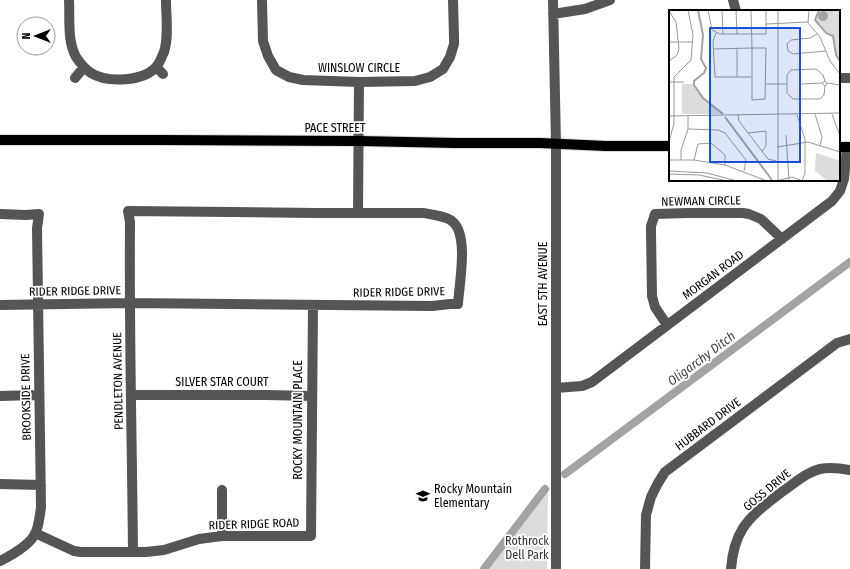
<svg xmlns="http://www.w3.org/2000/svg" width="850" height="569" font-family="'Fira Sans Condensed',sans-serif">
  <rect width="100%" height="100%" fill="#fff"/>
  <path fill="#dcdcdc" d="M548,488L547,569H484Z"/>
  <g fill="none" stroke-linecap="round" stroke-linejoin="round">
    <path stroke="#a3a3a3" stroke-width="8" d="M565,474L850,262
      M484,569L545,489"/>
    <g stroke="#dbdbdb" stroke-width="12">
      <path id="major" d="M0,140H160L359,141L455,143H540L606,146H670
        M839,147H850"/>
    </g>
    <path stroke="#555" stroke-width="10" d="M69,0C70,18 67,41 76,57C80,63 85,69 91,73C107,83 144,82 157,66C160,62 162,56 164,52C169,36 166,17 166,0
      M262,0L263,41L268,56L276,70L289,77L303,80L359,82L415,81L430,77L443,69L450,57L454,44V37L453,0
      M553,0L556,144V569
      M733,0L736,11
      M553,14L585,9L610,0
      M156,67L163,74
      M75,78L84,67
      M839,78H850
      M358,213L359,82
      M0,214L26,215L39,214L37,228L41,507C40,515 39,524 36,532C31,544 12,555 0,561
      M0,305L130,303L432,306L450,304H458C459,285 469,236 453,222C447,216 432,215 424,213H316L128,211L130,222C129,332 132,442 133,552
      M667,325L655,307L652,296L651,232V226L655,214L687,213H743L749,214L761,219L782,239
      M556,388L582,386L592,382L832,201L840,191L844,179L847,147
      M132,395H266L312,396
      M0,396L39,395
      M0,484L41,485
      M222,490V536
      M35,533L74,551L81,552H146L164,550L199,539L222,536H311L313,305
      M645,569L646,515L651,497L658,483L665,472L837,343L850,339
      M731,569C732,556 736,539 743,528C753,513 769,502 783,491C795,483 806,472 820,469C830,467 839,468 850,470"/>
    <use href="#major" stroke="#000" stroke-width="10"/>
  </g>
  <defs>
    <g id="school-bare" transform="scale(1.08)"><path d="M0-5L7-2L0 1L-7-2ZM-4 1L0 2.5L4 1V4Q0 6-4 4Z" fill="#000" stroke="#fff" stroke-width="2.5" paint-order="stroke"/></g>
  </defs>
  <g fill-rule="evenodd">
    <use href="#school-bare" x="423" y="496"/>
  </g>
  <g text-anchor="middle" stroke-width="3.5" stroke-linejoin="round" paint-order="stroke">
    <g font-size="12" fill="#000" stroke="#fff">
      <text x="359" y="72">WINSLOW CIRCLE</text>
      <text x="335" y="132">PACE STREET</text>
      <text transform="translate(701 201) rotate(-1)" y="4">NEWMAN CIRCLE</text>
      <text transform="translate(713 275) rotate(-37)" y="4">MORGAN ROAD</text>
      <text transform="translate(543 284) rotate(-90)" y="4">EAST 5TH AVENUE</text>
      <text transform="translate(75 291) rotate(-1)" y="4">RIDER RIDGE DRIVE</text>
      <text transform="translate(399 292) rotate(-1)" y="4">RIDER RIDGE DRIVE</text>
      <text transform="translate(118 381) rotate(-91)" y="4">PENDLETON AVENUE</text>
      <text x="222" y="386">SILVER STAR COURT</text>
      <text transform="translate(26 397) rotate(-91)" y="4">BROOKSIDE DRIVE</text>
      <text transform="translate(298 420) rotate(-90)" y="4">ROCKY MOUNTAIN PLACE</text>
      <text transform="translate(708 424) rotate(-37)" y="4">HUBBARD DRIVE</text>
      <text transform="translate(767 490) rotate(-40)" y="4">GOSS DRIVE</text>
      <text transform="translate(254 524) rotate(-2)" y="4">RIDER RIDGE ROAD</text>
    </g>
    <g font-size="12" fill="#000" stroke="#fff" text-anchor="start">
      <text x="434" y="493">Rocky Mountain<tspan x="434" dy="14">Elementary</tspan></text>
    </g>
    <g font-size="12" fill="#333" stroke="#fff">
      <text x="527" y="545">Rothrock<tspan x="527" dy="14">Dell Park</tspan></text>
    </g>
    <g font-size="13" font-style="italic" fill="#444" stroke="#fff">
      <text transform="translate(701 358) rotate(-37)" y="5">Oligarchy Ditch</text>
    </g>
  </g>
  <g transform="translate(669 10)">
    <rect width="171" height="171" fill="#fff"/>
    <path d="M149,0H171V51L167,46V34L163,27L146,10ZM13,74H25L34,88L54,104H13ZM147,143L171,151V171H159L146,161Z" fill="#dcdcdc"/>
    <path d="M149 6a5 5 0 1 1 10 0a5 5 0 1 1-10 0Z" fill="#a3a3a3"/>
    <path fill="none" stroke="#a3a3a3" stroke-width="2" d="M29,0L34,25L32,49L37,58L35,63L25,71V75L34,88L54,104M150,0L146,10L157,23L164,26L167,45L171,51M56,107L103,170"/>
    <path fill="none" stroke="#999" stroke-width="1" d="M39,0L43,20L51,24H97V0M53,0L54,24M67,0L68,24M109,0V171M140,0L139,13L151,27L161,51L171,64M0,1L7,12L10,39L8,45L0,51M97,14L139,12M47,23L44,31L46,67H82M148,24L141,28L122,30L118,34L119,41L124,44L157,41M0,32H24M44,39L83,38H97L96,89L83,90V38L82,0M68,67V38M156,71L154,65L147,59L122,60L118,65V83L124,89H151L155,85L156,76M0,72H15M158,73L171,75M97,74H118M132,74L153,73L156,71L158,74L156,76L153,73M171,75V88M146,104L153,127L151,136M163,104L171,126M69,105L70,111L99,149L107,151M128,105L136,129V163L133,171M0,106L171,103M19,119L49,120L56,123L77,150L75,161M79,123L97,121V136L93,141M117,125L120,171M0,132L5,113V67L22,50L24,25L19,0M108,137L139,132L171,142M0,150H25L56,155L98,171M12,150V140L19,119V105M25,150L29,134L42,133L56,145V155M0,161L38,163L68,171M0,164L30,165L58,171M107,171L123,167L134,171"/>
    <path fill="#1d4ed8" fill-opacity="0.15" stroke="#1d4ed8" stroke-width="2" d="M41,18H131V152H41Z"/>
    <rect width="171" height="171" fill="none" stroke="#000" stroke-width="2"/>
  </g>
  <g transform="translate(36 36) rotate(270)"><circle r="19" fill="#ffffff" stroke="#999999"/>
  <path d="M0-3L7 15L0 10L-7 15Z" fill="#000000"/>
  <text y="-6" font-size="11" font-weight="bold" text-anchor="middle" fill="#000000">N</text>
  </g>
</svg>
